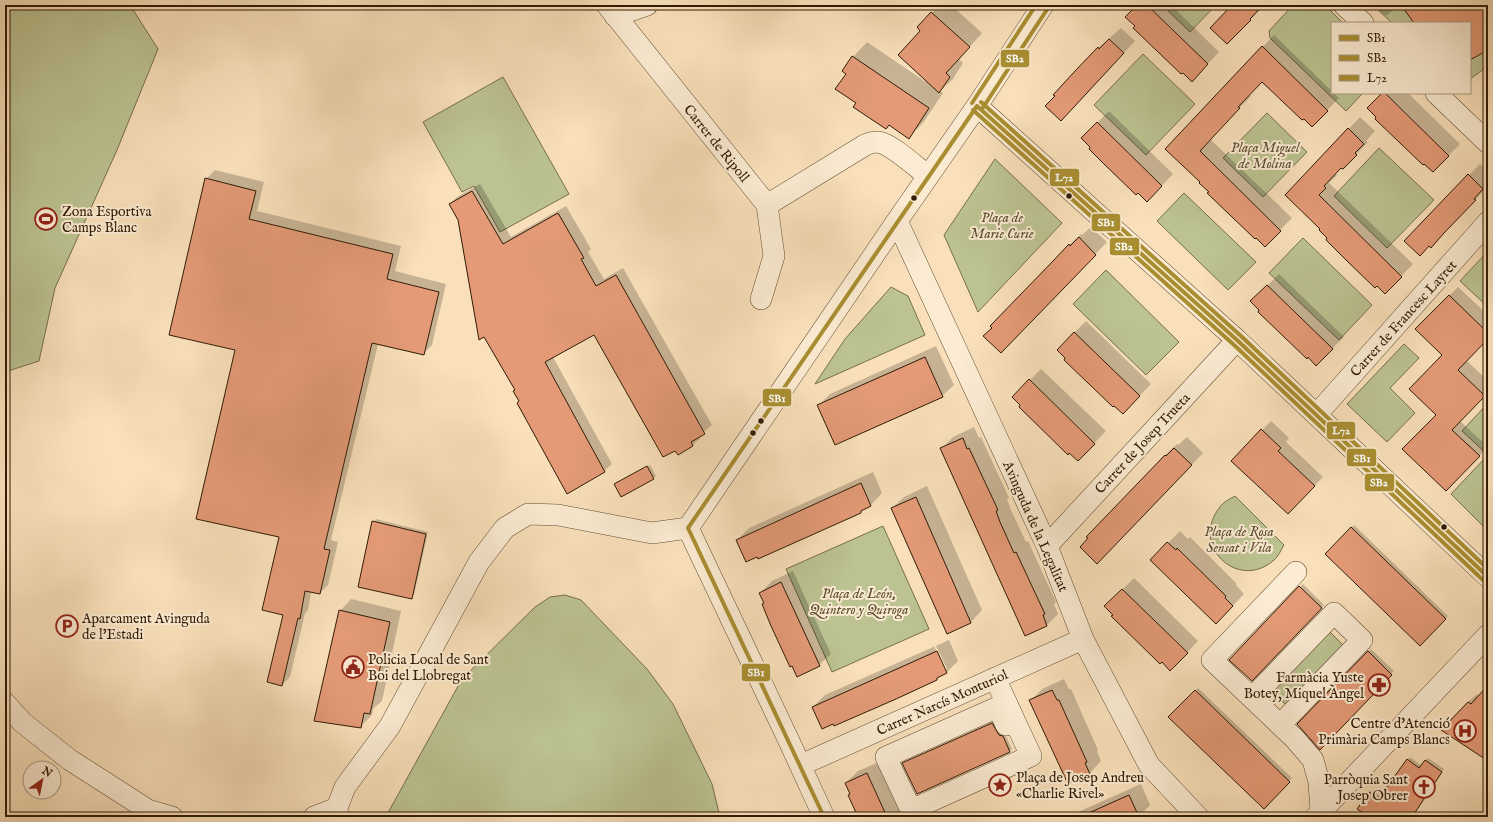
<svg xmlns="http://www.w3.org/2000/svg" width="1493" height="822" font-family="'IM FELL English',serif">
  <rect width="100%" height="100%" fill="#f9e0ba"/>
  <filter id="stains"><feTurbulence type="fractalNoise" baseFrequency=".005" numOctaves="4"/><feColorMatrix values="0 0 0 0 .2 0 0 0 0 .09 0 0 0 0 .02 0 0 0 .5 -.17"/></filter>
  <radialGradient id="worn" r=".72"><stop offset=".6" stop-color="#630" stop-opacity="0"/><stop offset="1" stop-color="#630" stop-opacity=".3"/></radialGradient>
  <path fill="#bcc291" stroke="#766e4b" d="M5,5H130L158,49L117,150L55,288L39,361L5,372Z
    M1162,5H1216L1190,32Z
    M1293,5H1325L1343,23H1332V93H1363L1346,111L1270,38L1269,31Z
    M1373,5H1488V66L1470,79V23H1392Z
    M1143,54L1195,104L1146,155L1094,105Z
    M503,77L569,194L500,232L474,186L462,192L423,122Z
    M1267,113L1307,152L1263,197L1223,158Z
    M1379,148L1434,200L1387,248L1334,196Z
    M995,159L1062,223L978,312L944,235Z
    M1184,193L1256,262L1228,290L1157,221Z
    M1303,238L1372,305L1339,340L1269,273Z
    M1488,251V307L1460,281Z
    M1106,270L1179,342L1146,375L1073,304Z
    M891,287L908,296L925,335L815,384L845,339Z
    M1404,344L1419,358L1390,388L1415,413L1387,442L1347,404Z
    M1488,403V477L1484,481L1488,485L1487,530L1451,494L1488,455L1462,431Z
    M1235,496L1284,545C1281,550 1278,557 1274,560C1238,592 1189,545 1220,507C1223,502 1230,499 1235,496Z
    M883,526L929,629L832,672L786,569Z
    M565,595L581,600L647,669L673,704L712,784L720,817H395L389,811L462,679L535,607L550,597Z
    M1328,630L1344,646L1287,706L1271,690Z"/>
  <path fill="#0003" fill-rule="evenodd" d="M939,5H951L982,33L959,59L963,63L953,79L940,91L943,93L923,123L909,137L890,124L886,128L857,102L847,73L853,57L867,42L926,82L921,30L932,13Z
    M991,5H999L995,8Z
    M1139,5H1171L1219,52L1203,69L1136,26Z
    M1233,5H1265L1227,43Z
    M1374,5H1398L1386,16Z
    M1121,28L1135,41L1073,108L1098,48Z
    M1274,35L1339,98L1312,126L1262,81L1249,95L1251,96L1210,139L1292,218L1265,245L1167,149Z
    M1383,93H1408L1460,144L1433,171Z
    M1109,111L1173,174L1147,201L1082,138Z
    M1360,117L1375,131L1366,141L1368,142L1343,168L1342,167L1335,173L1337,175L1329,183L1413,264L1385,293L1286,195Z
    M1480,164L1488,171V183L1485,187L1486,188L1443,235L1469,175Z
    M215,170L264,182L257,211L401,246L395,271L446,284L432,345L423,354L378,344L331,540L338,542L328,585L320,593L311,592L308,610L305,613L290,677L282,685L284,614L281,537L236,350L206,179Z
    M480,184L511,237L566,206L591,249L588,252L604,279L623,268L712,425L699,436L700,438L693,445L678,454L595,333L553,357L612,464L604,471L520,401L459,220L450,204L457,197Z
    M1091,227L1107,242L1013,341L1069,245L1081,234L1082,235Z
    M1279,274L1344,337L1316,364L1252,301Z
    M1458,287L1488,315V338L1466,360L1488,381V392L1460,421L1488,447L1446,489L1438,415L1444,355L1416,329Z
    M1086,321L1151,384L1123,413L1058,349Z
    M936,346L954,385L942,396L818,406L830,394Z
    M1041,369L1106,431L1078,460L1013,397Z
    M1271,421L1289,438L1286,442L1323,477L1296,504L1232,461Z
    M974,427L979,438L981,437L1009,498L1007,499L1011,510L1026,542L1028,541L1056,602L1054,604L1058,614L1047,625L941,449L953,437Z
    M1187,437L1203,453L1109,551L1089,538L1087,537L1165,455L1177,444L1178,445Z
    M650,465L656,476L653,478L616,484Z
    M873,472L882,493L871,505L861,512L737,540L749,528Z
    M927,486L982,610L971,622L947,632L892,508L904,497Z
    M376,519L428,532L414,595L411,598L373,522Z
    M1354,525L1448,616L1420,645L1327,554Z
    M1180,531L1188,539L1190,537L1237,584L1236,585L1244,594L1228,611L1151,560Z
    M793,571L831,654L819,665L765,603L760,593L772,581Z
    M1134,578L1198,641L1182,658L1106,606Z
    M1303,584L1324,605L1252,680L1230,660Z
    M351,599L401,611L382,701L373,709L372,715L360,727L340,611Z
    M949,640L958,661L947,672L941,675L937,679L813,707L825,695ZM934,646H936L947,669L945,671Z
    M1371,649L1394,671L1320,748L1299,725Z
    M1064,679L1069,689H1071L1098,750L1097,751L1101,761L1090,773L1068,783L1031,700L1042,689Z
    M1488,687V759L1468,702L1477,694L1480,696Z
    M1198,688L1292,778L1264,808L1170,717Z
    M995,721L1005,734L1012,749L1009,751L903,763L906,761Z
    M1410,757L1422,766L1428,758L1444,769L1412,817H1367L1368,815L1359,808L1370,792L1373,790L1381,796Z
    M879,762L904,817H859L849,795L851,793L846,783L858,771Z
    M1141,784L1150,805L1139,817H1067Z"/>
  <path fill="#e49a77" stroke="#301b05" d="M1137,5H1147L1208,64L1192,82L1183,73L1181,74L1133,28L1135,26L1125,17Z
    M1232,5H1263L1250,19L1251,20L1227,44L1210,28Z
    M1401,5H1488V50L1470,60V23H1414Z
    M931,12L970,47L946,73L950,77L939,93L898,55L920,31L917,27Z
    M1109,39L1124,53L1061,121L1045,106L1055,96L1053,95L1075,71L1098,47L1099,49Z
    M1262,46L1328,111L1312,127L1304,119L1302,120L1262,82L1238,107L1240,108L1200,151L1281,231L1265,247L1256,238L1255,239L1207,193L1209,192L1199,183L1200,182L1165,149Z
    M852,56L929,108L909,139L889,125L886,129L853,107L856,103L835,89L846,74L842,71Z
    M1382,93H1385L1449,156L1433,172L1424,164L1423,165L1375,119L1376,117L1367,108Z
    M1097,122L1162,186L1147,202L1138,193L1136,195L1103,163L1089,149L1090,147L1081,138Z
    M1348,128L1364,144L1355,153L1357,155L1343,169L1341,168L1324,186L1326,188L1319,195L1402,277L1385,294L1377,286L1375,288L1346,260L1326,240L1327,238L1319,230L1320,229L1285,195Z
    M1468,174L1483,189L1474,199L1476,200L1444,233L1431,248L1429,246L1420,256L1404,241Z
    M205,178L256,191L249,219L393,254L387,279L439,292L424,355L372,343L324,549L330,550L320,594L305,591L300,619L298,618L282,686L267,682L283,615L262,610L279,537L196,519L235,350L169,335Z
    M472,191L503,244L558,213L584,258L581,259L596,286L616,275L705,434L691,442L693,446L678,455L675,451L663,457L594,335L545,362L605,472L567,494L517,403L519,401L513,391L515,390L484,337L479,340L458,220L449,204Z
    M1079,237L1096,255L1001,353L983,336L992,328L990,326L1053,261L1069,244L1070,246Z
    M1267,285L1333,349L1316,366L1308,357L1307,359L1258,312L1259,310L1250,301Z
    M1449,295L1488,333V339L1458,370L1485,396L1452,430L1480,456L1446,491L1402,449L1436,415L1409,389L1442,355L1415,329Z
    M1074,332L1140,396L1123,414L1114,406L1113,407L1064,360L1065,358L1057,350Z
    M925,357L943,397L835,445L817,405Z
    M1029,379L1095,444L1078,461L1069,453L1068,455L1019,407L1020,405L1012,397Z
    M1261,429L1281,448L1278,451L1315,486L1288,514L1231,461Z
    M963,438L967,449L969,448L998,510L996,511L1000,522L1014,553L1016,552L1045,614L1043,615L1047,626L1025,636L940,448Z
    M1174,448L1192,465L1097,564L1080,547L1088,538L1086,537L1165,455L1166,456Z
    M647,466L654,479L621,497L614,484Z
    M861,483L871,506L861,511V513L758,559L757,557L746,562L736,540Z
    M916,497L971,623L947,634L891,508Z
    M372,521L426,534L412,599L358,587Z
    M1351,527L1446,619L1420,646L1325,554Z
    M1167,542L1176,550L1177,548L1226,596L1225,598L1233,606L1216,624L1150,560Z
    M781,582L820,666L797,677L792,666L790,667L771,626L762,604L764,603L759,593Z
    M1299,586L1322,608L1252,681L1229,660Z
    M1122,589L1188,653L1170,671L1162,662L1160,664L1111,616L1113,615L1104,606Z
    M339,610L390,622L370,714L364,713L361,728L314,721Z
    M937,651L947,673L937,678V680L896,699L834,726L833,724L822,729L812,707Z
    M1368,651L1392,675L1320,750L1297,724Z
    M1488,685V761L1441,730L1468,702L1471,704Z
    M1052,690L1057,700H1059L1087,762L1085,763L1090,774L1068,784L1029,700Z
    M1195,690L1290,782L1264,809L1168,717Z
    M992,723L999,735L1003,736L1010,752L917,794L902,763Z
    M1407,759L1419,768L1425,760L1442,772L1412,817H1370L1357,809L1369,792L1379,798Z
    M867,773L887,817H858L848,795L850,794L845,783Z
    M1129,795L1139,817H1080L1111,803Z"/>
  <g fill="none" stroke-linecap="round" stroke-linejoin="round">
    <g stroke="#624c32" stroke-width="22">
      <path id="street" d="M607,5L767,205L774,256L761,299
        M1344,5L1363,23
        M615,16L647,5
        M1436,93L1488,143
        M977,106L1237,340L1488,577
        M767,205L865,145C869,143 873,142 878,142C892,144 916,167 928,176
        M897,221L1047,546L1083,639L1149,765L1198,817
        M1317,414L1488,222
        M688,528L897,221L977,106L1043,5
        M688,528L789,741L824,817
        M1047,546L1237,340
        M1296,572L1212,660L1295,739L1313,760L1319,782L1321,811
        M995,678L1031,756L911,810L886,757L998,707L1006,725L1014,721
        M1252,698L1334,613L1362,640L1280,725
        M5,703L22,722L70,760L148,810L172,817
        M801,765L1083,639
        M314,817L337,808
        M338,817L337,808L345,787L390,726L479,562L505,528L528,514L558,515L652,533L688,528
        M1316,817L1488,635"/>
    </g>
    <use href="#street" stroke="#fbebd2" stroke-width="21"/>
    <g stroke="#fbebd2" stroke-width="7">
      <path id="bus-1" d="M977,106L1237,340L1488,577
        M688,528L977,106
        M688,528L824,817"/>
    </g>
    <g stroke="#fbebd2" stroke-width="7">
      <path id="bus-2" d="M982,109L1048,8
        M973,110L1233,344L1484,581"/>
    </g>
    <g stroke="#fbebd2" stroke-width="7">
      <path id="bus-3" d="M981,102L1241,336L1488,569
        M972,103L1036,5"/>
    </g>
    <use href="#bus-1" stroke="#a98e31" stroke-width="4"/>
    <use href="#bus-2" stroke="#a98e31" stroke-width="4"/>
    <use href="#bus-3" stroke="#a98e31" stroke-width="4"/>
  </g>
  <defs>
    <g id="stadium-ring" transform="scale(1.15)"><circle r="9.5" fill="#fbebd2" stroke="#8f2418" stroke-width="1.5"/><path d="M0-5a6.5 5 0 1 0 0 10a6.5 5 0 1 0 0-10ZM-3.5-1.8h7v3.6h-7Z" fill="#8f2418"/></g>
    <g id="parking-ring" transform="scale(1.15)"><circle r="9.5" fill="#fbebd2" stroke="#8f2418" stroke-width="1.5"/><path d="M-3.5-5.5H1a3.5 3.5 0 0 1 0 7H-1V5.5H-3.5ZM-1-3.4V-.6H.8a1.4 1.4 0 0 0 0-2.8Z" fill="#8f2418"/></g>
    <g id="civic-ring" transform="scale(1.15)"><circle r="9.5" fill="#fbebd2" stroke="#8f2418" stroke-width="1.5"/><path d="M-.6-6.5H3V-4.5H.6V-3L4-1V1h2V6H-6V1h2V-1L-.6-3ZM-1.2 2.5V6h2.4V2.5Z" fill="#8f2418"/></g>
    <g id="pharmacy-ring" transform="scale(1.15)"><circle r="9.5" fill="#fbebd2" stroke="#8f2418" stroke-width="1.5"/><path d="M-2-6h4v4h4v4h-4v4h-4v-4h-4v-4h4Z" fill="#8f2418"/></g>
    <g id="hospital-ring" transform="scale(1.15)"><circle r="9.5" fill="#fbebd2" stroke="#8f2418" stroke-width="1.5"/><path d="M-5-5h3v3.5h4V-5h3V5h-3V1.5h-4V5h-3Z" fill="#8f2418"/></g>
    <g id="sight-ring" transform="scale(1.15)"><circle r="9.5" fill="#fbebd2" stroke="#8f2418" stroke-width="1.5"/><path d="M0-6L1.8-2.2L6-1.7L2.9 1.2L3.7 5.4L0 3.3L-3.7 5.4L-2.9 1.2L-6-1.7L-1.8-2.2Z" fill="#8f2418"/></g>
    <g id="church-ring" transform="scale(1.15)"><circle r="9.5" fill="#fbebd2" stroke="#8f2418" stroke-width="1.5"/><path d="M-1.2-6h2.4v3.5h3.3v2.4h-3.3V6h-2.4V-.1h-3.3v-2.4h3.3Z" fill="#8f2418"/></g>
  </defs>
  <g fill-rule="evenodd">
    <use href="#stadium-ring" x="46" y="219"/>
    <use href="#parking-ring" x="67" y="626"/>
    <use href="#civic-ring" x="353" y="667"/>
    <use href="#pharmacy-ring" x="1379" y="685"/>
    <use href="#hospital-ring" x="1465" y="731"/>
    <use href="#sight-ring" x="1000" y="785"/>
    <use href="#church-ring" x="1424" y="787"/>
  </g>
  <g fill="#301b05" stroke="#fbebd2" stroke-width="1.5">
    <circle cx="1069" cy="196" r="3.5"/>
    <circle cx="914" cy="198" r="3.5"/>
    <circle cx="761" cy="421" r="3.5"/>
    <circle cx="753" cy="433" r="3.5"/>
    <circle cx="1444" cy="527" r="3.5"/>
  </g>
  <g text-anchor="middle" stroke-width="4" stroke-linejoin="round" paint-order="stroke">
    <g font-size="14" fill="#301b05" stroke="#fbebd2">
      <text transform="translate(717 143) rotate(51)" y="5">Carrer de Ripoll</text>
      <text transform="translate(1403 318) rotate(-48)" y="5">Carrer de Francesc Layret</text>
      <text transform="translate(1142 443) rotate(-47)" y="5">Carrer de Josep Trueta</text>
      <text transform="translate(1036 526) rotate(66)" y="5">Avinguda de la Legalitat</text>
      <text transform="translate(942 702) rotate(-24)" y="5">Carrer Narcís Monturiol</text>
    </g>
    <g font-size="14" font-style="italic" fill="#5a4d2f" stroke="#fbebd2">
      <text x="1265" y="152">Plaça Miguel<tspan x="1265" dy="16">de Molina</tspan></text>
      <text x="1002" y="222">Plaça de<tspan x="1002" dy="16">Marie Curie</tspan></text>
      <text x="1239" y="536">Plaça de Rosa<tspan x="1239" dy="16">Sensat i Vila</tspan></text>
      <text x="859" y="598">Plaça de León,<tspan x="859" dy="16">Quintero y Quiroga</tspan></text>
    </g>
    <g font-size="14" fill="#301b05" stroke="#fbebd2" text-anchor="start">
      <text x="62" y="216">Zona Esportiva<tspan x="62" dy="16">Camps Blanc</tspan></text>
      <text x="82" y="623">Aparcament Avinguda<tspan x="82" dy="16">de l'Estadi</tspan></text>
      <text x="368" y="664">Policia Local de Sant<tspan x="368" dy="16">Boi del Llobregat</tspan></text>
      <text x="1364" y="682" text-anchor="end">Farmàcia Yuste<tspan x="1364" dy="16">Botey, Miquel Àngel</tspan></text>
      <text x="1450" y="728" text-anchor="end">Centre d'Atenció<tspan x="1450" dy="16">Primària Camps Blancs</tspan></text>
      <text x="1016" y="782">Plaça de Josep Andreu<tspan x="1016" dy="16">«Charlie Rivel»</tspan></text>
      <text x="1408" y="784" text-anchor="end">Parròquia Sant<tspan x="1408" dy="16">Josep Obrer</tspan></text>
    </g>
  </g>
  <g stroke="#fbebd2" stroke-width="1.5">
    <rect x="1000" y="49" width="30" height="19" rx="4" fill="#a98e31"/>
    <rect x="1049" y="168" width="31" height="19" rx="4" fill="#a98e31"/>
    <rect x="1091" y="213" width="30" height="19" rx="4" fill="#a98e31"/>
    <rect x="1109" y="237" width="31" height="19" rx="4" fill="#a98e31"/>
    <rect x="762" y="388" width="30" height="19" rx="4" fill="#a98e31"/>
    <rect x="1326" y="421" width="30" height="19" rx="4" fill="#a98e31"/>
    <rect x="1346" y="448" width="31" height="19" rx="4" fill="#a98e31"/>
    <rect x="1364" y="473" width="31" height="19" rx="4" fill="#a98e31"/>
    <rect x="741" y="663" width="30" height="19" rx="4" fill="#a98e31"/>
  </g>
  <g font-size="11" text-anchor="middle" font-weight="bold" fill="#fff">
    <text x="1015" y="62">SB2</text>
    <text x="1064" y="181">L72</text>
    <text x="1106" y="226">SB1</text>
    <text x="1124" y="250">SB2</text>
    <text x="777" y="402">SB1</text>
    <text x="1341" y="434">L72</text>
    <text x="1362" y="462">SB1</text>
    <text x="1379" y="486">SB2</text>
    <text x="756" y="676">SB1</text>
  </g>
  <rect width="1493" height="822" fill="none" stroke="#f9e0ba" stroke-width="20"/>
  <rect x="6" y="6" width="1481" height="810" fill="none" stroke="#301b05" stroke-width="2"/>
  <rect x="10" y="10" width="1473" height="802" fill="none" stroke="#301b05"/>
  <rect x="1331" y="22" width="140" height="72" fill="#fbebd2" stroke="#aa9880"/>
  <rect x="1339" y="35" width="20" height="6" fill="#a98e31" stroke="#aa9880"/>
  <text x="1367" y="42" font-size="12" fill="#301b05">SB1</text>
  <rect x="1339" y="55" width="20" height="6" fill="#a98e31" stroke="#aa9880"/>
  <text x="1367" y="62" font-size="12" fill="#301b05">SB2</text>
  <rect x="1339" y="75" width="20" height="6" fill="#a98e31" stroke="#aa9880"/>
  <text x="1367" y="82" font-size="12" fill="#301b05">L72</text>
  <g transform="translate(42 780) rotate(33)"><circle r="19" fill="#fbebd2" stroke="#aa9880"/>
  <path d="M0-3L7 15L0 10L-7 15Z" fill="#8f2418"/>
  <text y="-6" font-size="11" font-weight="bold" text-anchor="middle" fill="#301b05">N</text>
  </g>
  <rect width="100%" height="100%" filter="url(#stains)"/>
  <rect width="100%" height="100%" fill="url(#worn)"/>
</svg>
